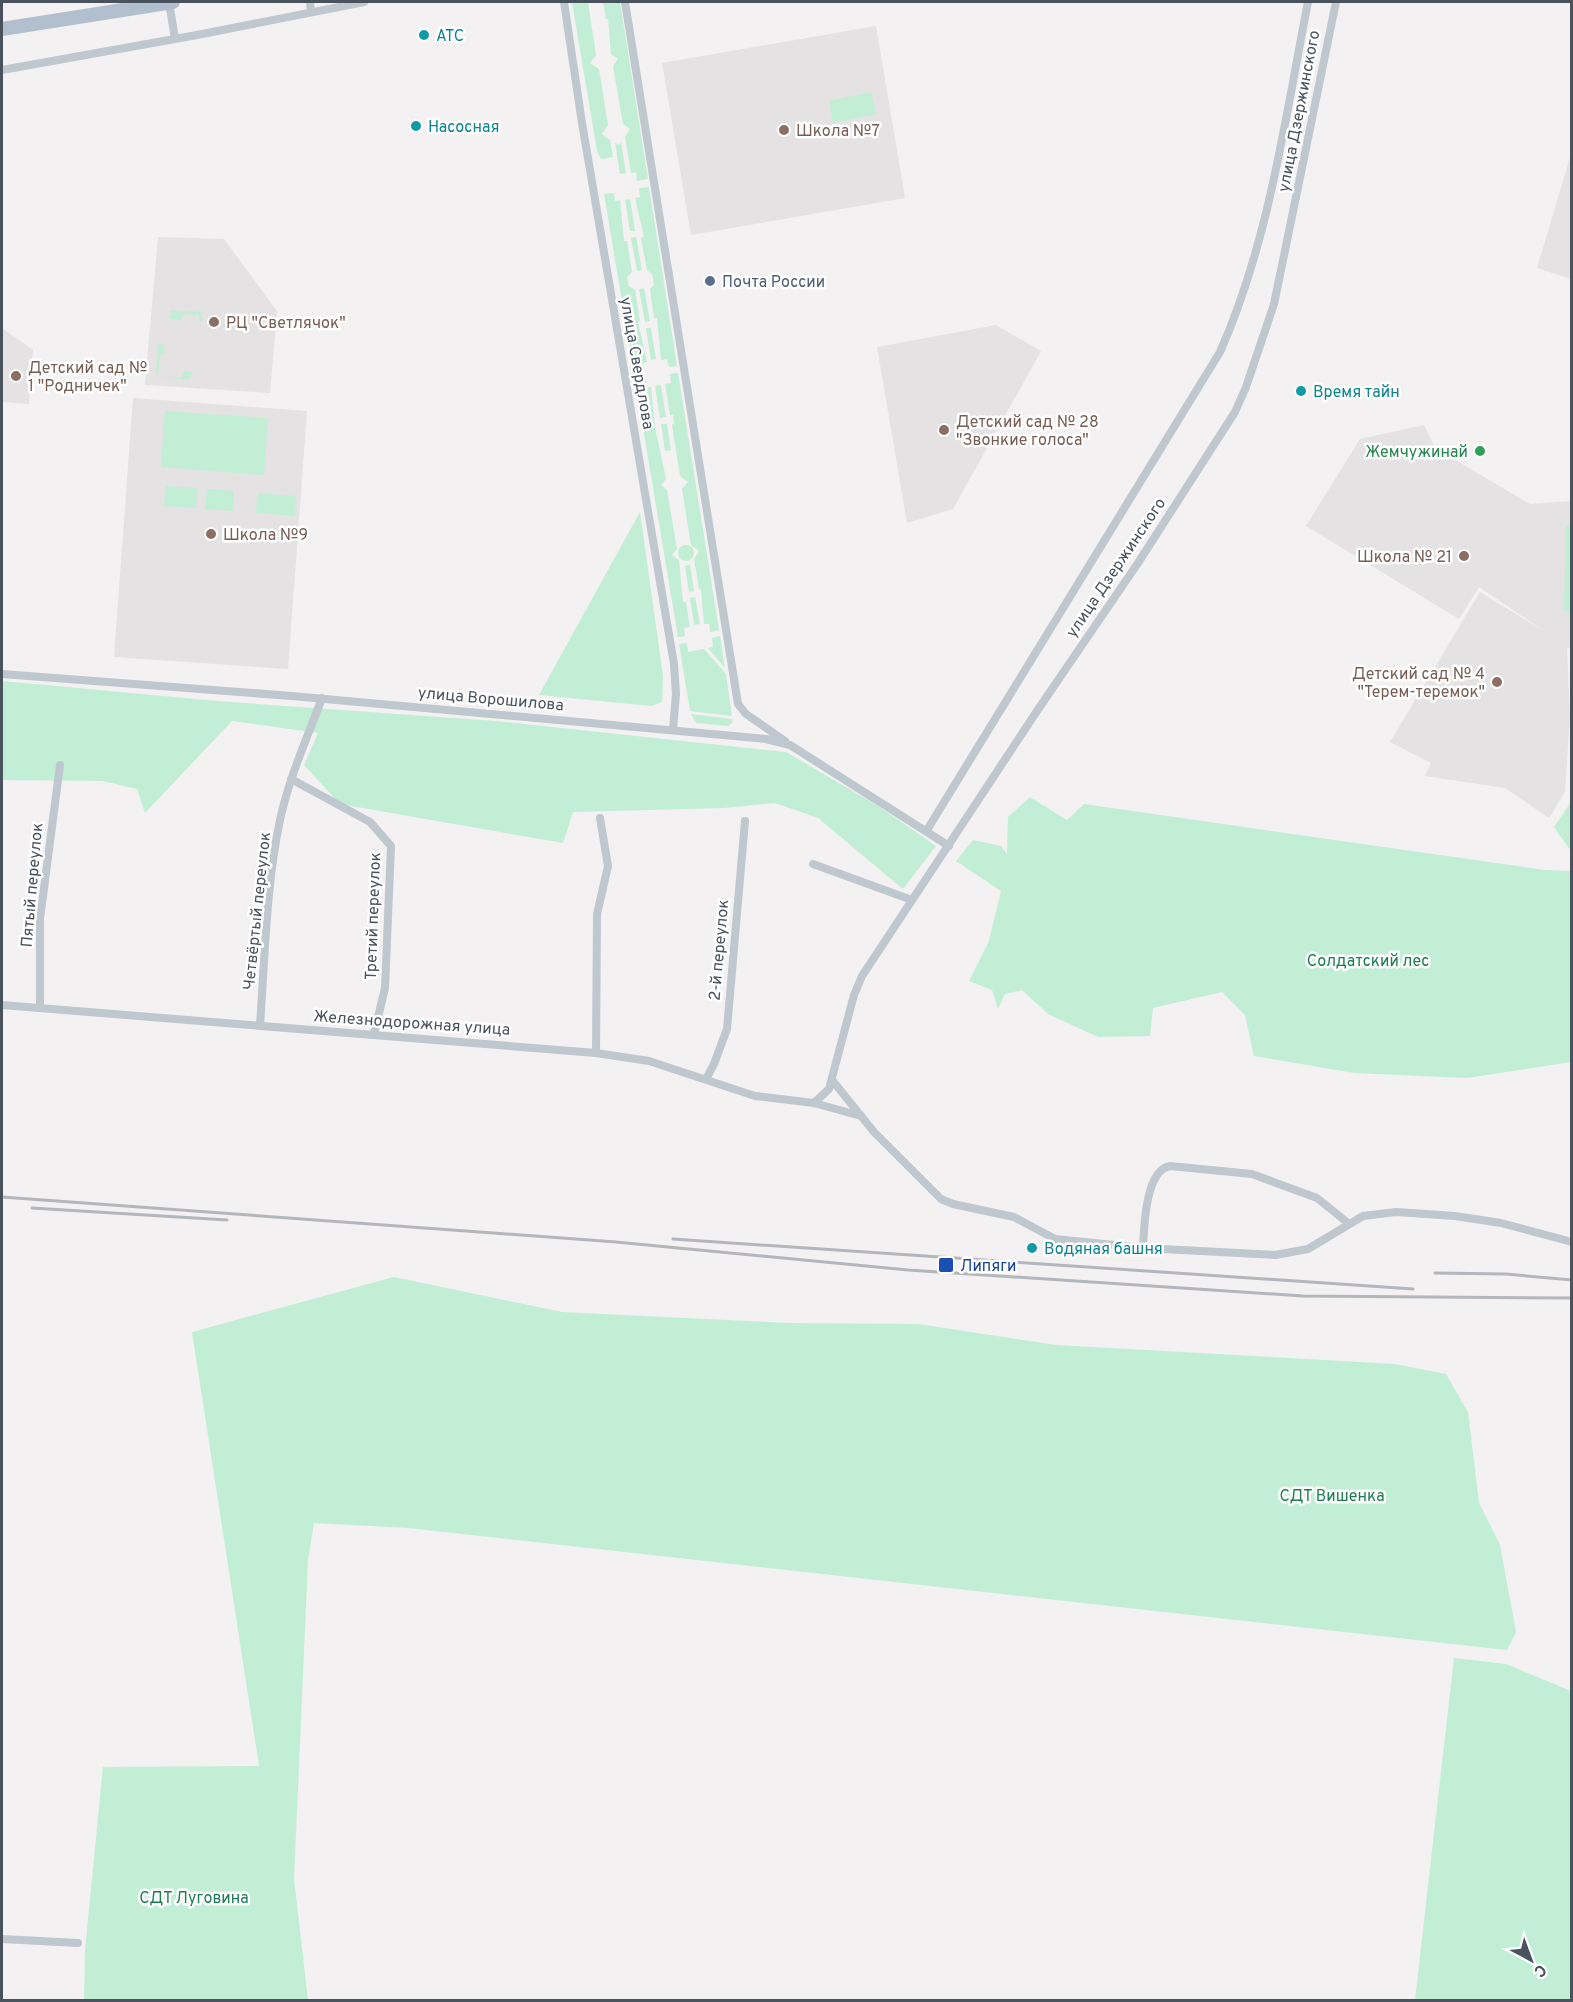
<svg xmlns="http://www.w3.org/2000/svg" width="1573" height="2002" font-family="Overpass,sans-serif">
  <rect width="100%" height="100%" fill="#f3f1f1"/>
  <path fill="#e4e2e2" d="M876,26L905,198L691,235L662,63Z
    M1571,154L1572,279H1571L1537,268Z
    M158,237L224,239L277,311L270,393L145,385Z
    M996,325L1041,351L953,509L907,523L877,347Z
    M2,328L33,350L29,404L2,402Z
    M133,398L307,411L288,669L114,657Z
    M1424,425L1435,448L1530,504L1571,501L1572,647L1567,648L1570,716L1565,792L1549,818L1505,788L1425,776L1431,763L1390,742L1480,592L1547,633L1479,587L1459,619L1306,526L1360,439Z"/>
  <path fill="#c2eed5" d="M572,2H588L596,55L590,63L599,69L608,125L602,134L610,140L613,157L601,159L597,151Z
    M603,2H620L648,179L637,181L636,172L631,173L625,137L630,129L623,124L613,66L618,59L611,54L608,19H606Z
    M871,92L876,114L833,123L829,101Z
    M621,142L626,173L620,174L615,143L619,145Z
    M649,187L677,366L669,367L667,359L661,360L657,318H654L650,289L654,285L652,274L647,270L641,238L644,237L635,198L640,197L639,188Z
    M614,193L615,201L620,200L624,241H627L632,272L627,277L629,286L635,290L640,321L638,322L647,362L643,363L644,371L634,372L604,194Z
    M630,199L635,231H630L625,200Z
    M636,237L642,270L637,271L631,238Z
    M644,288L650,321L645,322L639,289Z
    M171,310L201,312L203,322H199V315L183,314L182,320L170,319Z
    M646,328H651L656,359L651,360Z
    M158,344L164,345V355H160L158,376L182,378L184,371L192,372L190,378L186,380L158,376L156,372Z
    M678,373L719,630L710,632L709,624H704L701,589H699L694,559L699,551L691,545L682,489L688,482L680,476L672,425L674,424L673,415H670L665,384L671,383L670,374Z
    M645,378L647,387H651L655,427L666,479L661,485L667,490L677,549L672,555L679,560L683,602H686L690,627L684,628L685,636L678,637L635,380Z
    M661,385L666,417L660,418L655,386Z
    M165,411L268,418L264,475L161,467Z
    M661,424H667L671,450L665,451Z
    M166,486L197,488L196,508L164,506Z
    M207,489L234,491L233,511L205,509Z
    M258,493L296,496L295,516L256,513Z
    M640,512L663,676L662,702L651,706L539,695Z
    M1566,526H1571V611H1564Z
    M678 553a8 8 0 1 1 16 0a8 8 0 1 1-16 0Z
    M690,565L694,591L689,592L685,566Z
    M695,597L700,624L694,625L690,598Z
    M720,636L725,668L708,648L713,647L712,638Z
    M687,643L688,652L704,649L726,674L732,716L690,711L679,644Z
    M2,681L217,701L496,721L786,752L878,806L936,846L903,889L818,818L775,803L724,808L573,812L563,843L340,804L304,765L318,733L232,721L145,813L137,789L103,781L2,780Z
    M691,714L732,719L733,722L728,726L696,723Z
    M1030,797L1067,820L1084,804L1545,870L1571,871V1062L1467,1078L1354,1073L1254,1056L1245,1015L1222,992L1153,1008L1150,1036L1098,1037L1048,1014L1022,990L1005,994L998,1009L992,990L969,981L989,941L1001,891L956,861L973,840L1001,846L1007,854L1008,817Z
    M1571,802V851L1554,827Z
    M394,1277L562,1312L790,1323L918,1324L1056,1345L1395,1364L1446,1374L1468,1412L1479,1503L1500,1545L1516,1632L1507,1650L408,1528L314,1523L308,1560L294,1879L308,2000H84L85,1950L103,1767L259,1766L192,1332Z
    M1454,1658L1506,1664L1571,1691V2000H1415Z"/>
  <g fill="none" stroke-linecap="round" stroke-linejoin="round">
    <path stroke="#bfc7cf" stroke-width="8" d="M169,2L175,39
      M310,2L311,12
      M564,2L582,123L674,664L676,694L673,729
      M625,2L738,704L746,714L785,741
      M2,70L197,35L364,2
      M2,674L292,696L766,739L790,745L949,846
      M291,779L370,822L391,846L385,988L374,1034
      M927,830L1220,352C1269,242 1285,119 1308,2
      M813,864L912,900
      M2,1005L596,1053L649,1061L755,1096L814,1103L861,1116
      M40,1008V919L60,765
      M260,1025C265,957 266,886 280,820C289,778 307,738 322,698
      M596,1053L597,914L608,866L600,818
      M706,1079L714,1064L727,1029L745,821
      M832,1080L874,1132L941,1199L953,1204L1014,1217L1055,1239L1143,1248L1275,1255L1308,1249L1363,1216L1396,1212L1455,1216L1501,1223L1572,1242
      M814,1103L829,1089L854,995L862,976L1037,711L1138,563L1235,412L1246,387L1274,304L1336,2
      M1143,1248C1144,1229 1145,1170 1170,1166L1252,1174L1317,1198L1348,1223
      M2,1939L78,1943"/>
    <path stroke="#b2bfce" stroke-width="14" d="M2,29L173,2"/>
    <path stroke="#b3b6bb" stroke-width="3" d="M2,1197L616,1242L908,1270L1303,1296L1572,1298
      M32,1208L227,1220
      M673,1239L1413,1289
      M1435,1273L1506,1274L1572,1280"/>
  </g>
  <g fill="#0f9aa8" stroke="#fff" stroke-width="2">
    <circle cx="424" cy="35" r="6"/>
    <circle cx="416" cy="126" r="6"/>
    <circle cx="1301" cy="391" r="6"/>
    <circle cx="1032" cy="1248" r="6"/>
  </g>
  <g fill="#8d6e63" stroke="#fff" stroke-width="2">
    <circle cx="784" cy="130" r="6"/>
    <circle cx="214" cy="322" r="6"/>
    <circle cx="16" cy="376" r="6"/>
    <circle cx="944" cy="430" r="6"/>
    <circle cx="211" cy="534" r="6"/>
    <circle cx="1464" cy="556" r="6"/>
    <circle cx="1497" cy="682" r="6"/>
  </g>
  <circle fill="#5c6f8a" stroke="#fff" stroke-width="2" cx="710" cy="281" r="6"/>
  <circle fill="#2e9e5b" stroke="#fff" stroke-width="2" cx="1480" cy="451" r="6"/>
  <rect fill="#1a4fb4" stroke="#fff" stroke-width="2" x="938" y="1257" width="16" height="16" rx="3"/>
  <g text-anchor="middle" stroke-width="5" stroke-linejoin="round" paint-order="stroke">
    <g font-size="16" fill="#0d838f" stroke="#fff" text-anchor="start">
      <text x="436" y="41">АТС</text>
      <text x="428" y="132">Насосная</text>
      <text x="1313" y="397">Время тайн</text>
      <text x="1044" y="1254">Водяная башня</text>
    </g>
    <g font-size="16" fill="#49535d" stroke="#fff">
      <text transform="translate(1298 111) rotate(-79)" y="6">улица Дзержинского</text>
      <text transform="translate(638 363) rotate(80)" y="6">улица Свердлова</text>
      <text transform="translate(1115 567) rotate(-56)" y="6">улица Дзержинского</text>
      <text transform="translate(491 698) rotate(5)" y="6">улица Ворошилова</text>
      <text transform="translate(31 885) rotate(-85)" y="6">Пятый переулок</text>
      <text transform="translate(256 911) rotate(-84)" y="6">Четвёртый переулок</text>
      <text transform="translate(372 916) rotate(-88)" y="6">Третий переулок</text>
      <text transform="translate(718 950) rotate(-85)" y="6">2-й переулок</text>
      <text transform="translate(412 1022) rotate(4)" y="6">Железнодорожная улица</text>
    </g>
    <g font-size="16" fill="#785e54" stroke="#fff" text-anchor="start">
      <text x="796" y="136">Школа №7</text>
      <text x="226" y="328">РЦ "Светлячок"</text>
      <text x="28" y="373">Детский сад №<tspan x="28" dy="18">1 "Родничек"</tspan></text>
      <text x="956" y="427">Детский сад № 28<tspan x="956" dy="18">"Звонкие голоса"</tspan></text>
      <text x="223" y="540">Школа №9</text>
      <text x="1452" y="562" text-anchor="end">Школа № 21</text>
      <text x="1485" y="679" text-anchor="end">Детский сад № 4<tspan x="1485" dy="18">"Терем-теремок"</tspan></text>
    </g>
    <g font-size="16" fill="#4e5e75" stroke="#fff" text-anchor="start">
      <text x="722" y="287">Почта России</text>
    </g>
    <g font-size="16" fill="#27864d" stroke="#fff" text-anchor="end">
      <text x="1468" y="457">Жемчужинай</text>
    </g>
    <g font-size="16" fill="#1c7d51" stroke="#fff">
      <text x="1368" y="966">Солдатский лес</text>
      <text x="1332" y="1501">СДТ Вишенка</text>
      <text x="194" y="1903">СДТ Луговина</text>
    </g>
    <g font-size="16" fill="#164399" stroke="#fff" text-anchor="start">
      <text x="960" y="1271">Липяги</text>
    </g>
  </g>
  <rect width="1573" height="2002" fill="none" stroke="#49535d" stroke-width="6"/>
  <g transform="translate(1531 1960) rotate(139)" stroke="#ffffff" stroke-width="4.5" paint-order="stroke">
  <path d="M0-4.5L10 22L0 15L-10 22Z" fill="#49535d"/>
  <text y="-9" font-size="16" font-weight="bold" text-anchor="middle" fill="#49535d">С</text>
  </g>
</svg>
